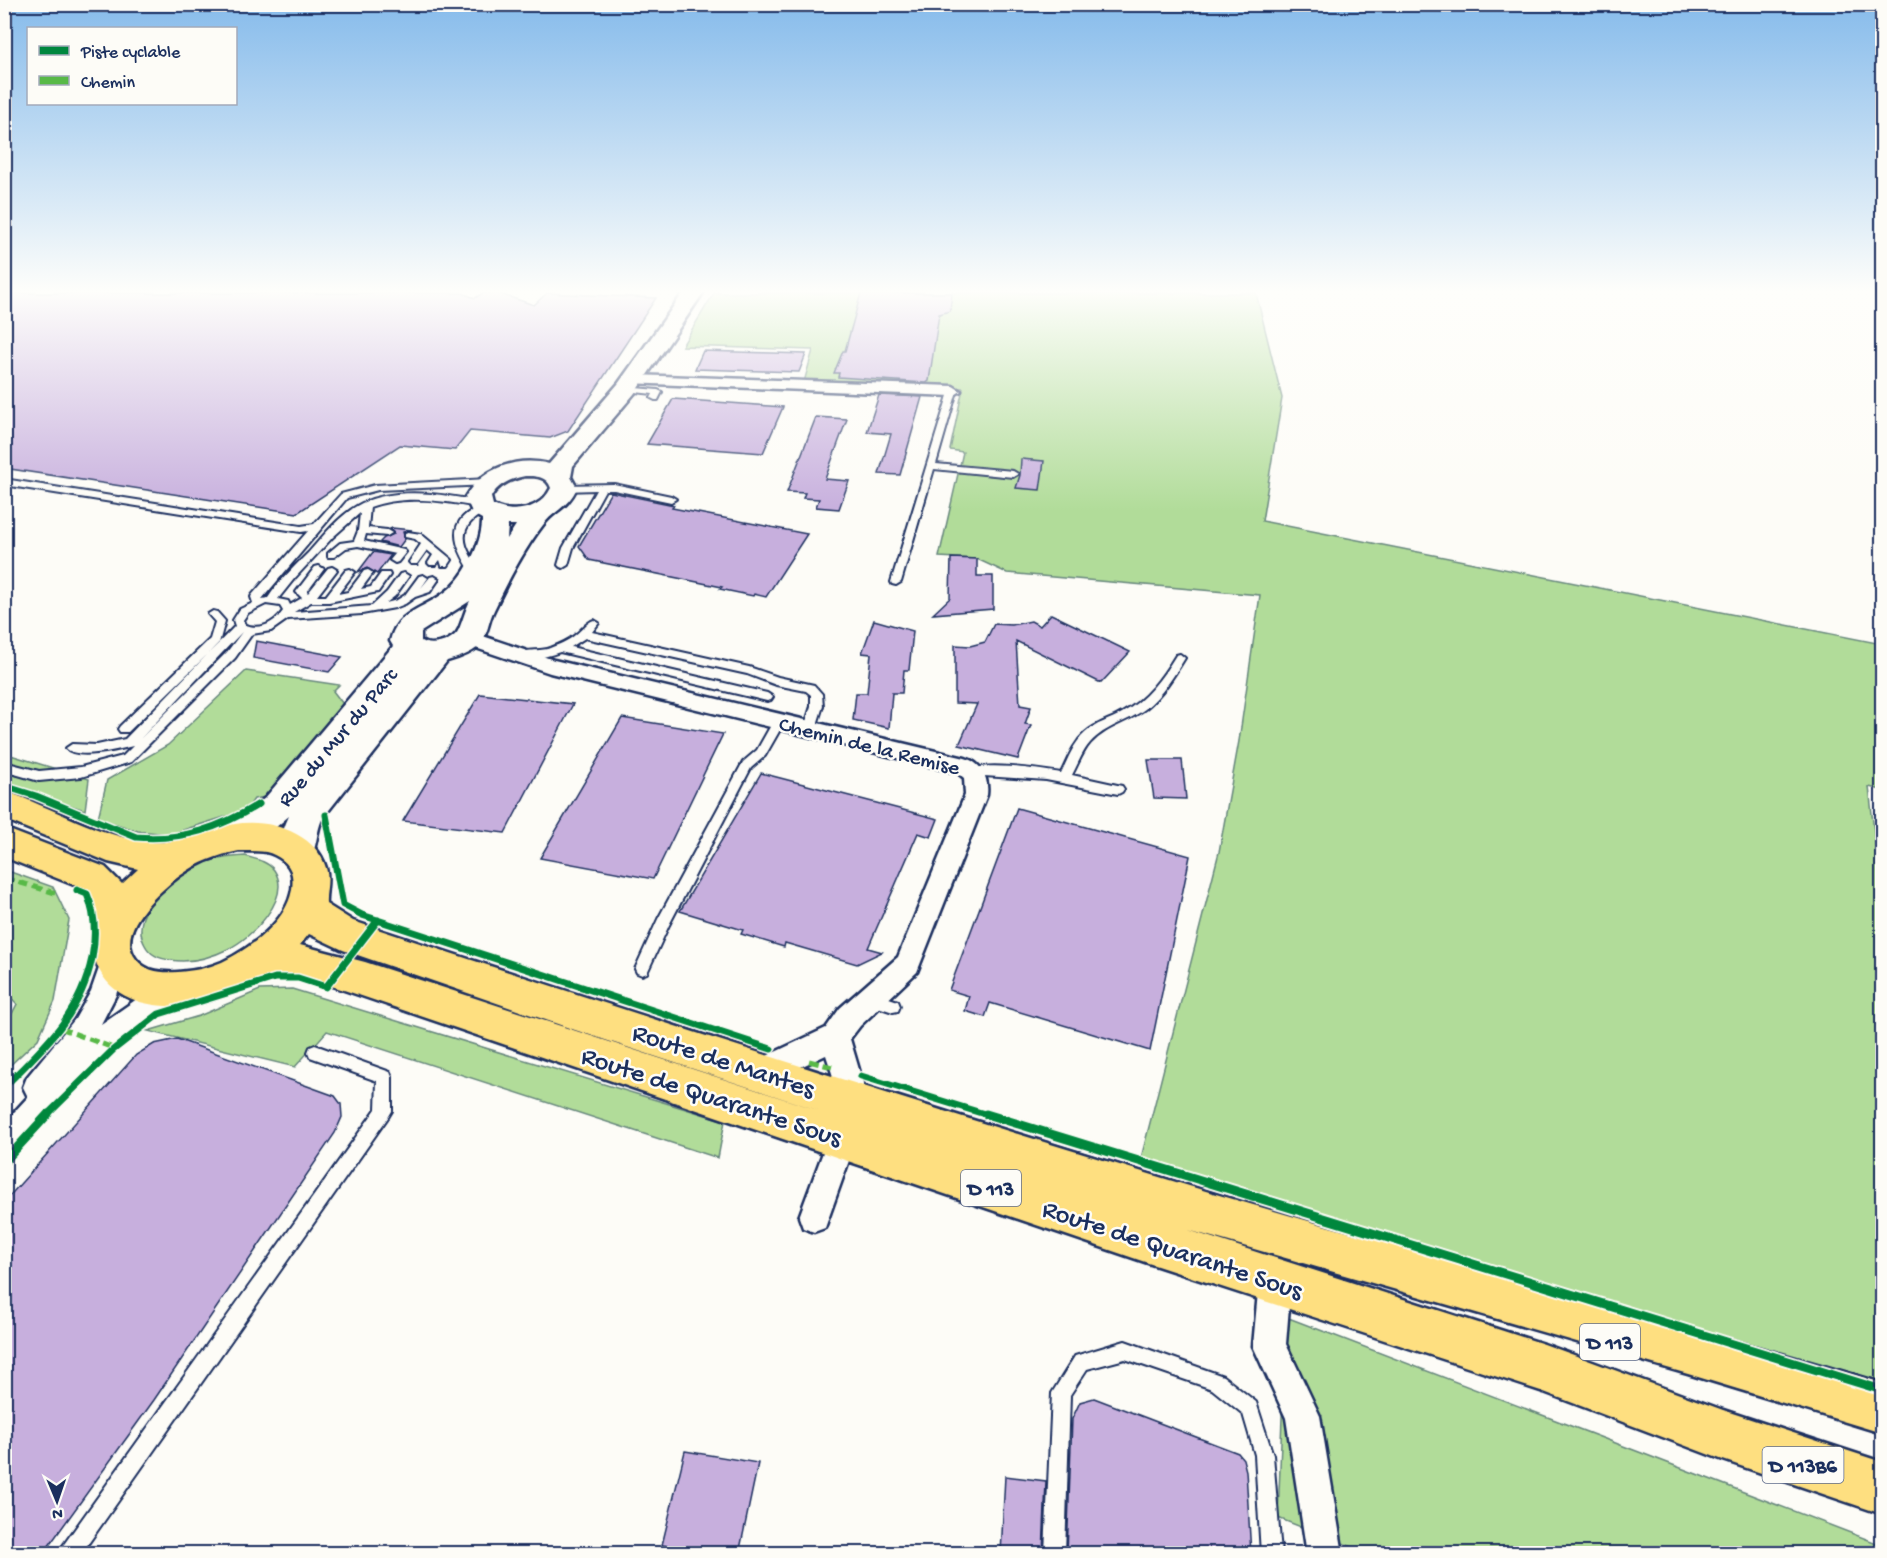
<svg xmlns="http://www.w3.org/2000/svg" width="1887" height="1558" font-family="'Gochi Hand',sans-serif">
  <rect width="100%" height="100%" fill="#fdfcf7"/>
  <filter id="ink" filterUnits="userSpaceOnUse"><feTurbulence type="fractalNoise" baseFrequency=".0167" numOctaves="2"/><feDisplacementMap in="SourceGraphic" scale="12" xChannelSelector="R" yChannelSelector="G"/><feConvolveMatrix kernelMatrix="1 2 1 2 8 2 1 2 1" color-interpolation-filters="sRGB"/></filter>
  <g filter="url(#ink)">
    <path fill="#b1dc99" stroke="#66867c" stroke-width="1.5" d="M714,293H1256L1282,398L1262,521L1882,644V790L1869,787L1882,904V1386L1139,1166L1219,852L1239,741L1260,595L1007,573L977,559L939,557L963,452L950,450L963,388L804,382L813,350L682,346Z
      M246,671L339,685L333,691L343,704L266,797L254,799L249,806L234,814L170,834L138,831L98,818L107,780L168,745Z
      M4,753L89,779L85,810L5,785Z
      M245,856C255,859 267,861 274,870C293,898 251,938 228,949C210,958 190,963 171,960C160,959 150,955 145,945C130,918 160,888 180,874C200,861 222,857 245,856Z
      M5,870L53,887L69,920L55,1001L38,1039L5,1070V1027L17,1004L5,991Z
      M292,989L725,1121L718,1158L327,1031L295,1067L148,1031L199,1016L260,990Z
      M1286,1317L1882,1545V1553H1368L1278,1518Z"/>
    <path fill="#c7afdd" stroke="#1b2f5e" stroke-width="1.5" d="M4,293H462L475,298L483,293H497L534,305L547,293L656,298L568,431L550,438L470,431L455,450L400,445L297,513L4,468Z
      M861,293H952L950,311L939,314L929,381L926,383L838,377L839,373H834L843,351H845Z
      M703,351L806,354L799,372L695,369Z
      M879,395L922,397L900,475L879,474L891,434L867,432Z
      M673,399L688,400L783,407L763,453L647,444Z
      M816,417L847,419L825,479L849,481L839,509L816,507L819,499L803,498L805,493L787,492Z
      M1021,459L1044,461L1040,490L1016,488L1020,475Z
      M611,492L674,505L672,508L807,534L766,597L754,594L753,596L720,589L722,587L589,560L579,546Z
      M392,528L412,530L403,532L405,539L399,547L380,542L384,538L394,534L390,529Z
      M373,552L391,555L377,574L367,568L358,572Z
      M951,558L977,559V576H993V609L933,614L950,598Z
      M1051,614L1130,652L1101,683L1016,641L1020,705L1031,707L1025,724L1031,725L1018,759L959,745L977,704L955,703V645L970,646L985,642L994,624L1012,625L1031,621L1040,626Z
      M874,620L913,631L909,670H904L902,693H892L889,728L853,720L856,693H867L871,654L862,653Z
      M256,641L342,657L329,672L253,658Z
      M480,694L573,704L505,833L403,821Z
      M622,718L723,734L653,879L540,858Z
      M1148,760H1182L1186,799L1154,798Z
      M761,773L938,819L931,837L918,833L868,948L882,952L857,964L785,943L784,947L741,934L743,930L680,911Z
      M1017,808L1190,856L1150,1051L990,1003L985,1017L965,1011L969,996L949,990Z
      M177,1039L335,1096L341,1104L342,1117L335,1133L154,1400L43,1554H4V1202L136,1055L154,1044Z
      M1094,1398L1238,1453L1243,1459L1246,1471L1251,1554H1067L1072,1419L1080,1402Z
      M685,1451L758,1463L739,1554H715L662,1545Z
      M1005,1476L1046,1481L1043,1554H1001Z"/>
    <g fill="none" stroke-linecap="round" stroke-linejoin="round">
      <g stroke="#1b2f5e" stroke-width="4">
        <path id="lane" d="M623,387L658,390L662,392L658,400H655L651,398L653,394L626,391H623Z
          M950,389L957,391L936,464L1013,471L1018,474L1013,477L934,469L901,582L896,585L892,584L891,582Z
          M4,479L301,526L314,524L341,494L375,485L488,479L493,482L488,485L378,490L347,498L262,599L268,598C279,581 294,567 308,553C324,535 340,514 362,503C396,487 446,494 481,502L483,504L478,507C444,501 404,494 370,507L368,528L387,530L392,533L387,536L366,534L364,541L404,550L406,552L398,562L395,563L390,560L395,554L358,546L346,548L334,557H328V553L340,543L354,541L358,531L360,513L333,537L294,579L278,599L288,601L290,605L302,598L296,592L315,567L319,566L324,569L307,592L308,593L328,568L332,567L337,570L317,596H326L346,570L350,569L355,572L338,594L348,592L364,571L368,570L373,573L361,589L371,587L381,573H389L390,575L378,592L329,602H311L294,612L372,606L387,592L400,574L404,573L409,576L395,596L386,603L397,600L405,595L419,576L423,575L428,578L421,588L430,577L434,576L439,579L430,592L415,597L405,604L395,608L362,614L288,619L271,631L252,634L235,658L131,762L81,777L39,781L4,771V762L39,771L81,767L123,756L133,746C118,750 76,760 66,748L72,744L97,745L125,739L235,626L233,620L240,609L253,603L251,597L252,595L308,531L301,532L4,485ZM266,604L280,606L283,611C274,624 260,630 245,625L243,620L248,613ZM242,632L227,652L140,739Z
          M614,484L671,496L676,499L671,502L614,490H605L573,548L568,565L563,568L560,567L558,565L563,548L596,490L564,491L559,488L564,485Z
          M482,506L487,509C482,514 476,517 471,522C456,538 471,557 481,571L476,574L472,573C455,547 443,520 482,506Z
          M408,532L421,534L450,558L452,560L448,566H442L440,560L436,565H430L428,563L433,555L427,550L417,564H411L409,562L421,544L415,539L405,537V533Z
          M213,611L217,612L225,621L219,643L128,732H120L118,729L120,726L210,639L215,622L208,614Z
          M594,620L599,623L592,632L749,667L778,677L814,685L822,694L823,706L816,728L810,732L804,728L811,706V695L806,691L776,685L747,674L585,638L571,647L767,693L773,697L771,700L767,701L560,652C548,656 528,663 518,655C525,648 540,652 550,648C558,645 568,641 575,635C582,630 587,622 594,620Z
          M1180,654L1185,658C1174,676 1162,695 1145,709C1128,722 1105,726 1090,743C1082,752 1078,764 1072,775L1122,786L1124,789L1122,792L1118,794L1046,780L969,775L967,772C976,760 1044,770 1061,773C1068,759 1073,744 1085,733C1096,723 1110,720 1122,713C1146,700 1162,678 1176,655Z
          M779,717L785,721L765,756L751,768L669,925L647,973L642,975L637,973L635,969L658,919L743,762L757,750L775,718Z
          M871,992L898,1001L900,1006L898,1011L893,1012L866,1003L864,998L866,993Z
          M315,1045L390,1072L392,1077V1111L389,1116L81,1554H59L62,1547L376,1109L377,1081L310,1057L308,1052L310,1047Z
          M1125,1341L1223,1376L1256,1402L1273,1455L1281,1554H1261L1255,1455L1243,1414L1212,1389L1125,1359L1087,1369L1070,1395L1065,1554H1045L1052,1393L1075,1356Z"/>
      </g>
      <g stroke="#1b2f5e" stroke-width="5">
        <path id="street" d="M633,375L953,386L961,391L953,396L628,383L625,380Z
          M468,631L554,660L965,758C982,763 989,778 987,795L917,972L860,1026L850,1039L868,1100L864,1110L854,1114L844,1110L826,1055L762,1085L752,1081L748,1072L752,1063L826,1028L840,1008L898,957L965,795L964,778L958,773L550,673L461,643L458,638L461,633Z
          M114,948L123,951L127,959L116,995L101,1024L144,994L178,979L187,983L191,991L187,999C115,1033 67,1097 14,1155L4,1159V1123L28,1097L23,1087L27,1077L75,1019L91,991L105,951Z
          M842,1124L852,1128L857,1138L825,1228L814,1232L803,1228L799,1217L832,1128Z
          M1275,1265L1286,1270L1291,1281L1286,1344L1320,1416L1343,1554H1307L1286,1418L1253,1346L1259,1281L1264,1270Z"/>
      </g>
      <g stroke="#1b2f5e" stroke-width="5">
        <path id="secondary" d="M683,293H703L634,394L573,466L571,477L577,488C566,510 555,509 543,525C523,551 508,581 494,610C488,622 488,634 480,645C471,654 458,658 447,661L322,819C316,833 317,847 310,860L298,864L286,860C278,845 282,831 289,816C269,833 243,858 216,849L211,839L216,829L238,819L265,798L393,646L390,641C397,611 423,609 444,593C464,580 483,542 482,519L473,514L465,497C482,468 517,456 549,464L618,384ZM525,476C536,476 547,476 551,488C541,509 514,515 493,505L491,497C498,484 511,479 525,476ZM508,525H516L507,539ZM470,601C465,610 463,620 459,629C454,641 432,648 421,641V632Z"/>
      </g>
      <g stroke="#1b2f5e" stroke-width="5">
        <path id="primary" d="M4,791C53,807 100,838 151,842C180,845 207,829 235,824C269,818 316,833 326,868C330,881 325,892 326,904L353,921C620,1009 887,1095 1156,1176C1397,1249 1641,1312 1882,1383V1433L1688,1374L1188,1230L1544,1344L1723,1410L1882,1462V1514L1723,1460L1544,1392L1148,1263L338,988C316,981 289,973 266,977C260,978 255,983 250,985C237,991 224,996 211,1000C171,1013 109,1008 95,959C89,940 99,921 94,901L79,887L4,857V828L105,867L122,884L138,869L108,862L4,819ZM239,851C248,851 258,851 266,852C278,855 290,863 292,875C298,914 253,947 222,962C208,968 193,971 178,972C162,973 146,972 136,959C114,931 159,891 181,875C199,862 218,855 239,851ZM309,934L343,950L575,1030L824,1112L365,962L300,945Z"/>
      </g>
      <use href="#lane" fill="#fdfcf7" fill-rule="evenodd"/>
      <use href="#street" fill="#fdfcf7" fill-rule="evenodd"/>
      <use href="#secondary" fill="#fdfcf7" fill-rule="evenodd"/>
      <use href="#primary" fill="#fedf80" fill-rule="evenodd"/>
      <path stroke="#58b947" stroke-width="5" stroke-dasharray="10 5" stroke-linecap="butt" d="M4,878L55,893
        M60,1028L113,1048
        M809,1061L832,1067"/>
      <g stroke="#fdfcf7" stroke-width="10">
        <path id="cycleway-far1" d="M4,786L36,796L136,837C182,841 220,828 259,804
          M326,815L343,905L362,915L771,1049
          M861,1076L991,1116
          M4,1087C44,1047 80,1016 92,958C96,936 96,915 87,894L77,890
          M46,1116L113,1050L159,1014L275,978H298L326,987L378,920"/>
      </g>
      <g stroke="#fdfcf7" stroke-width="13">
        <path id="cycleway" d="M986,1114L1882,1390
          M4,1162L48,1114"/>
      </g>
      <use href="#cycleway-far1" stroke="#00873e" stroke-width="7"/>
      <use href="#cycleway" stroke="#00873e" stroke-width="9"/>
    </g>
  </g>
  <linearGradient id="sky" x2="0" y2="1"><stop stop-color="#86bbeb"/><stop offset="0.57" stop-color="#fefefb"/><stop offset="1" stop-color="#fefefb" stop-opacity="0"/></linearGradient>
  <rect width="1887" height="511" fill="url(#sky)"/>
  <g text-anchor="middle" stroke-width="5" stroke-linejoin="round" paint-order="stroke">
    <g fill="#fdfcf7" stroke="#5f6c8c" stroke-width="1.5">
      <rect x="961" y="1170" width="60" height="36" rx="4.5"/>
      <rect x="1580" y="1324" width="60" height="36" rx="4.5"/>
      <rect x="1762.5" y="1447" width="81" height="36" rx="4.5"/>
    </g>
    <g font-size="21" font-weight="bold" fill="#1b2f5e">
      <text x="991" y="1195">D 113</text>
      <text x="1610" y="1349">D 113</text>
      <text x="1803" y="1472">D 113B6</text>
    </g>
    <g font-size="22" fill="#1b2f5e" stroke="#fdfcf7">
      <text transform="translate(336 736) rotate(-50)" y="8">Rue du Mur du Parc</text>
      <text transform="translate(870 744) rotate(14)" y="8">Chemin de la Remise</text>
    </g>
    <g font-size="27" fill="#1b2f5e" stroke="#fdfcf7">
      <text transform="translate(724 1059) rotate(18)" y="9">Route de Mantes</text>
      <text transform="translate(712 1095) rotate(18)" y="9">Route de Quarante Sous</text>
      <text transform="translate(1173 1248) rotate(18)" y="9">Route de Quarante Sous</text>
    </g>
  </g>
  <rect width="1887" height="1558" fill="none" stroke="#fdfcf7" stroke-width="24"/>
  <rect x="12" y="12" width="1863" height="1534" fill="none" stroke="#1b2f5e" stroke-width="2" filter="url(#ink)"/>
  <rect x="27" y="27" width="210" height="78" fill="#fdfcf7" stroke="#a3aaba" stroke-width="1.5"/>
  <rect x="39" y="46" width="30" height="9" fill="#00873e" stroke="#a3aaba" stroke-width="1.5"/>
  <text x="81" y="57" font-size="18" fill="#1b2f5e">Piste cyclable</text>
  <rect x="39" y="76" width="30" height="9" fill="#58b947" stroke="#a3aaba" stroke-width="1.5"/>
  <text x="81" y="87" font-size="18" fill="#1b2f5e">Chemin</text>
  <g transform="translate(57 1501) rotate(178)" stroke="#fdfcf7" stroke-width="4.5" paint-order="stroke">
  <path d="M0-4.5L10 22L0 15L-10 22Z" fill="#1b2f5e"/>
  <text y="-9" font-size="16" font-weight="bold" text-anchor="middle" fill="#1b2f5e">N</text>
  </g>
</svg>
